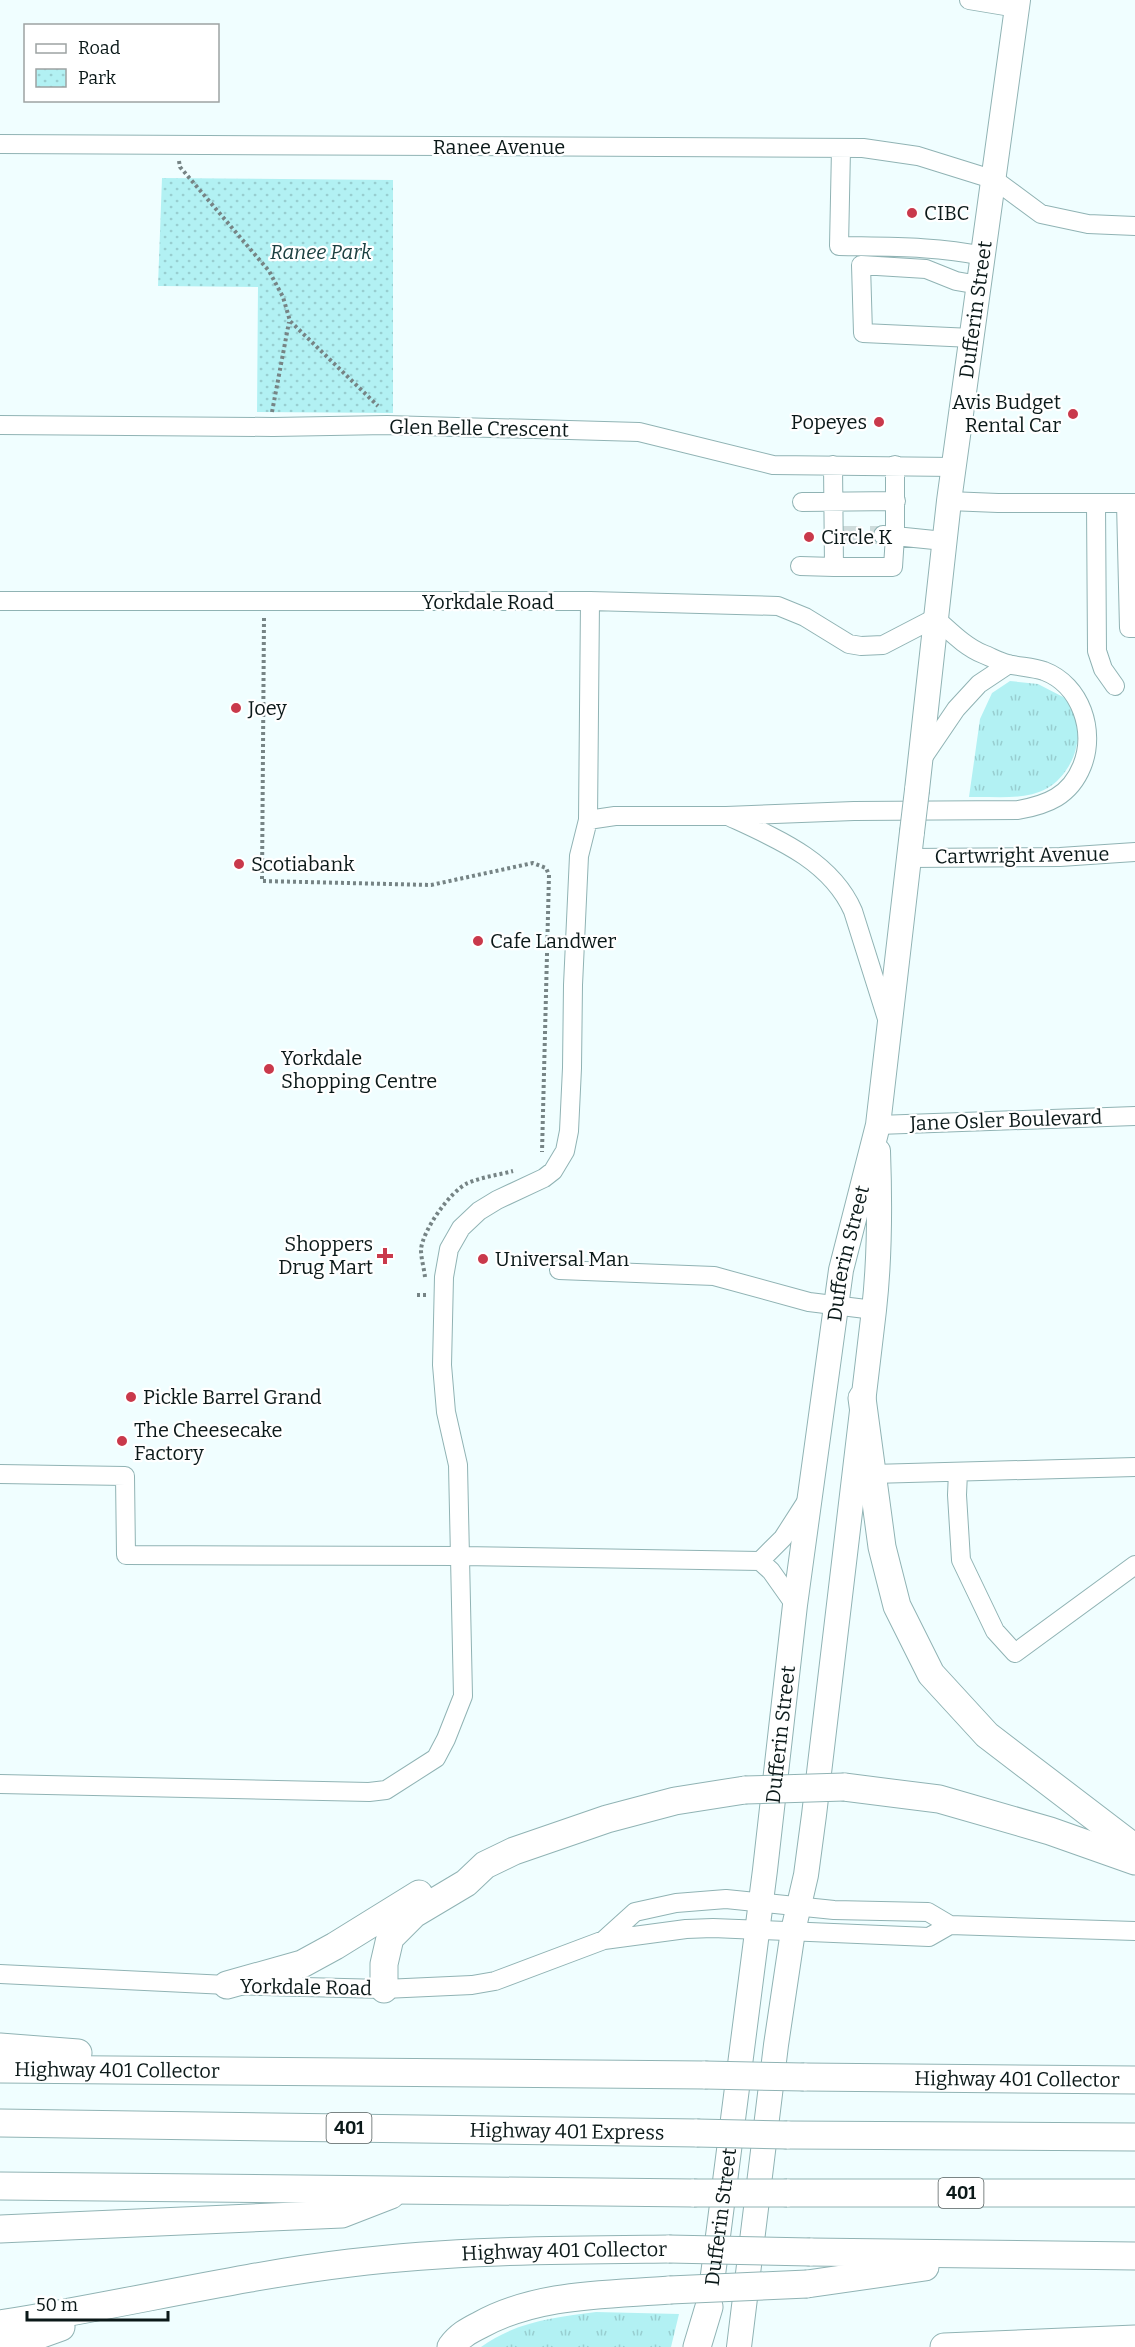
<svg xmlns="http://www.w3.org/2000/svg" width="1135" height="2347" font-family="Bitter,serif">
  <defs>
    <pattern id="grass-tufts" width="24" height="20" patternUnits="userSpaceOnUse" patternTransform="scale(1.5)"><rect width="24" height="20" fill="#b2f1f3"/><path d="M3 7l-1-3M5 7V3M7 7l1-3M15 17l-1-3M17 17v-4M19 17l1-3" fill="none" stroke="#98ced0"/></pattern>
    <pattern id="park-dots" width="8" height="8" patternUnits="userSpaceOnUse" patternTransform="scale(1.5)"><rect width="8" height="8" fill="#b2f1f3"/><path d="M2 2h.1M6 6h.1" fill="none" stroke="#98ced0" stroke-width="1.8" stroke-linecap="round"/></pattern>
  </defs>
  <rect width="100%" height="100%" fill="#f0feff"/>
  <path fill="url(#grass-tufts)" d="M1010,681L1038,684L1065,698L1081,724C1078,735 1077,750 1072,760C1050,805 1012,796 969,797L980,719L992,693Z
    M596,2312L679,2314L671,2347H481C515,2322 555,2317 596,2312Z"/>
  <path fill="url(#park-dots)" d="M162,178L393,180V413L257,412L258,287L158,286Z"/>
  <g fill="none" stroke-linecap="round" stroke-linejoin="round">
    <path stroke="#cedcdc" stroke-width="18" stroke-dasharray="18 9" stroke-linecap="butt" d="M843,535H883"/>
    <g stroke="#90b3b4" stroke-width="20">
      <path id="minor" d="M969,0L1017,8
        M0,144L863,148L918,156L995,180L1041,214L1088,224L1135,226
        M841,149L839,246C888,247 936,246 983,256
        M972,338L863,333L861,265L926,269L956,281L979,285
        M0,425L273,427L387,425L639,432L773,465L954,467
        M833,465L834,567H893L895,536L883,535
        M895,465V536L944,541
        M949,501L998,503H1135
        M802,502L896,501
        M1096,503L1097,651L1103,669L1115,686
        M1126,503L1129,628H1135
        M800,566L834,567
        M0,601H590L778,606L805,617L849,644L861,646L883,645L935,618C949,630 965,647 983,654C991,657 999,662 1008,664C1020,667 1032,667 1044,671C1081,685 1096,731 1082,766C1070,796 1047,805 1018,810L854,811L726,816H615L588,820
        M922,759L956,709L979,684L1009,664
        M730,817C778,839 831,861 853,911L888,1022
        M908,858L1060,857L1135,852
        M878,1125L1135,1116
        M559,1270L714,1276L809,1302L874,1310
        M958,1472L957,1495L961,1560L995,1631L1015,1653L1135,1565
        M0,1474L125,1476L126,1555L461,1556L760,1561L771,1571L795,1605
        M872,1474L1135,1467
        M760,1561L783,1538L808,1499
        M0,1784L369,1792L386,1790L436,1758L446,1739L463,1696L458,1465L446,1412L442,1365L444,1277L449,1249L461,1228L479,1211L497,1200L544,1178L553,1171L565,1151L569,1131L572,1068L573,985L579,856L588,820L590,601
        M604,1940L635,1912L676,1903L726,1899L834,1910L928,1912L950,1925L1135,1931
        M0,1974L227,1985L384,1989L472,1985L495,1981L604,1940L686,1929L713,1928L929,1937L950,1925"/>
    </g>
    <g stroke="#90b3b4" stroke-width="26">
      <g id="major">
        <path id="s1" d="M917,790L949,501L1018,0"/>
        <path id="s2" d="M709,2306L765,1870L795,1605L841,1270L878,1125L912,832"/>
        <path d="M739,2347L776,2045L793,1931L806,1875L814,1815L874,1310C880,1257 880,1205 878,1151"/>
      </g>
    </g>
    <g stroke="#90b3b4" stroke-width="29">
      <g id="highway">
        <path d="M862,1398L882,1547L897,1606L931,1674L987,1735L1135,1848"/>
        <path d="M844,1787L939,1799L1050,1831L1135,1861"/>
        <path d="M227,1985L302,1964L335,1946L419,1894"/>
        <path d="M384,1989V1964L390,1938L414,1914L466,1883L485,1865L514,1851L607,1819L675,1801L745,1790"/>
        <path d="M0,2047L78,2053"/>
        <path id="s3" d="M0,2069L705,2075"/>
        <path id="s4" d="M804,2077L1135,2080"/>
        <path id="s5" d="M0,2123L697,2133"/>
        <path d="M787,2135L1135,2137"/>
        <path d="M0,2186L694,2193"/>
        <path d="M787,2193H1135"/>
        <path d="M0,2229L342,2214L391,2195"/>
        <path d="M810,2252L1135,2256"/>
        <path d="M807,2284L925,2267"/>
        <path id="s6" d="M0,2324C117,2306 233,2277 350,2263C456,2250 563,2250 669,2249"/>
        <path d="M6,2347L61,2327"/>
        <path d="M451,2347C459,2336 468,2331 480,2325C538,2293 606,2295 670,2290"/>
        <path d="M697,2347L709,2307"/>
        <path d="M944,2347L1135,2339"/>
      </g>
    </g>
    <path stroke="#768485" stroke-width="4" stroke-dasharray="3 3" stroke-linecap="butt" d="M179,161L180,167L269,271L283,297L290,321L378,406
      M272,412L289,322
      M264,618L262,881L431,885L533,863L546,868L549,875L542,1152
      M425,1277C424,1268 421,1258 421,1250C422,1231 451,1190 468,1183C482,1177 498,1175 513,1171
      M417,1295H427"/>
    <use href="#minor" stroke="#fff" stroke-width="18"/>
    <use href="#major" stroke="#fff" stroke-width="24"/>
    <use href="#highway" stroke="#fff" stroke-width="27"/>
    <g stroke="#90b3b4" stroke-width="26" stroke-linecap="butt">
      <path id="major-bridge" d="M912,832L917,790"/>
    </g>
    <g stroke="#90b3b4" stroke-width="29" stroke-linecap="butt">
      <path id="highway-bridge" d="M745,1790L844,1787
        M705,2075L804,2077
        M697,2133L787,2135
        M694,2193H787
        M669,2249L810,2252
        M670,2290L807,2284"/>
    </g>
    <use href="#major-bridge" stroke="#fff" stroke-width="24"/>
    <use href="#highway-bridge" stroke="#fff" stroke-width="27"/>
  </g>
  <g fill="#c9394b" stroke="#fff" stroke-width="2">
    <circle cx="912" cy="213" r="6"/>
    <circle cx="1073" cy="414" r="6"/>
    <circle cx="879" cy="422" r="6"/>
    <circle cx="809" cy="537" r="6"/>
    <circle cx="236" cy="708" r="6"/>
    <circle cx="239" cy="864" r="6"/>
    <circle cx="478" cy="941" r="6"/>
    <circle cx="269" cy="1069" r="6"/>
    <path d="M382 1247h6v6h6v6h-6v6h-6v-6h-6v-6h6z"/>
    <circle cx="483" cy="1259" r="6"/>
    <circle cx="131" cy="1397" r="6"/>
    <circle cx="122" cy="1441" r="6"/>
  </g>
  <g text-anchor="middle" stroke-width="4.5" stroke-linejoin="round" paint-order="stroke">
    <g fill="#fff" stroke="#545e5e" stroke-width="1.5">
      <rect x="326.5" y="2113" width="45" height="30" rx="4.5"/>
      <rect x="938.5" y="2178" width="45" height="30" rx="4.5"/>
    </g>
    <g font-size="18" font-weight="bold" fill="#0b1919">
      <text x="349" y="2134">401</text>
      <text x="961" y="2199">401</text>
    </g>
    <g font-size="20" fill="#0b1919" stroke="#fff">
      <text x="499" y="154">Ranee Avenue</text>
      <text dy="7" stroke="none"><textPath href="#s1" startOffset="484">Dufferin Street</textPath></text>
      <text transform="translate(479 428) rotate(1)" y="7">Glen Belle Crescent</text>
      <text x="488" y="609">Yorkdale Road</text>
      <text transform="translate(1022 855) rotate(-1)" y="7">Cartwright Avenue</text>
      <text transform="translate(1006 1120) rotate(-2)" y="7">Jane Osler Boulevard</text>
      <text dy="7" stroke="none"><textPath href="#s2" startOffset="1062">Dufferin Street</textPath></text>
      <text dy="7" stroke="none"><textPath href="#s2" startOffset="576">Dufferin Street</textPath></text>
      <text transform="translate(306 1987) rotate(1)" y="7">Yorkdale Road</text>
      <text dy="7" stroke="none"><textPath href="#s3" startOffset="117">Highway 401 Collector</textPath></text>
      <text dy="7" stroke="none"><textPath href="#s4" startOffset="213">Highway 401 Collector</textPath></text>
      <text dy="7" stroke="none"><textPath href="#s5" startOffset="567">Highway 401 Express</textPath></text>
      <text dy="7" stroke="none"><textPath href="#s2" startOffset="90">Dufferin Street</textPath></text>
      <text dy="7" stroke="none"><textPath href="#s6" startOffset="570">Highway 401 Collector</textPath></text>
    </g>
    <g font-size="20" fill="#0b1919" stroke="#fff" text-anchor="start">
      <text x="924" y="220">CIBC</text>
      <text x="1061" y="409" text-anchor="end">Avis Budget<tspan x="1061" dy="23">Rental Car</tspan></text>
      <text x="867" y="429" text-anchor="end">Popeyes</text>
      <text x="821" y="544">Circle K</text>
      <text x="248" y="715">Joey</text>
      <text x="251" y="871">Scotiabank</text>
      <text x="490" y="948">Cafe Landwer</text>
      <text x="281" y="1065">Yorkdale<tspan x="281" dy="23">Shopping Centre</tspan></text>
      <text x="373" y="1251" text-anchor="end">Shoppers<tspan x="373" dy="23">Drug Mart</tspan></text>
      <text x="495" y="1266">Universal Man</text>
      <text x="143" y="1404">Pickle Barrel Grand</text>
      <text x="134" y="1437">The Cheesecake<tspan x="134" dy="23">Factory</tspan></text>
    </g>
    <g font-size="20" font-style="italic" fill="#1c4041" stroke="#fff">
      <text x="321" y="259">Ranee Park</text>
    </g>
  </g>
  <rect x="24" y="24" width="195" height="78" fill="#ffffff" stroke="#9da3a3" stroke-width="1.5"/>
  <rect x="36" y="44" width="30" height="9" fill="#ffffff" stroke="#9da3a3" stroke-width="1.5"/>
  <text x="78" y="54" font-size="18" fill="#0b1919">Road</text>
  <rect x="36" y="69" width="30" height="18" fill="url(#park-dots)" stroke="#9da3a3" stroke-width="1.5"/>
  <text x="78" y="84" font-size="18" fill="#0b1919">Park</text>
  <path d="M27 2311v9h141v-9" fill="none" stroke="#0b1919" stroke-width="3"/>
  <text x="36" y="2311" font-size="18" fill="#0b1919" stroke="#ffffff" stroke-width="4.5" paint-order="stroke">50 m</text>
</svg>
